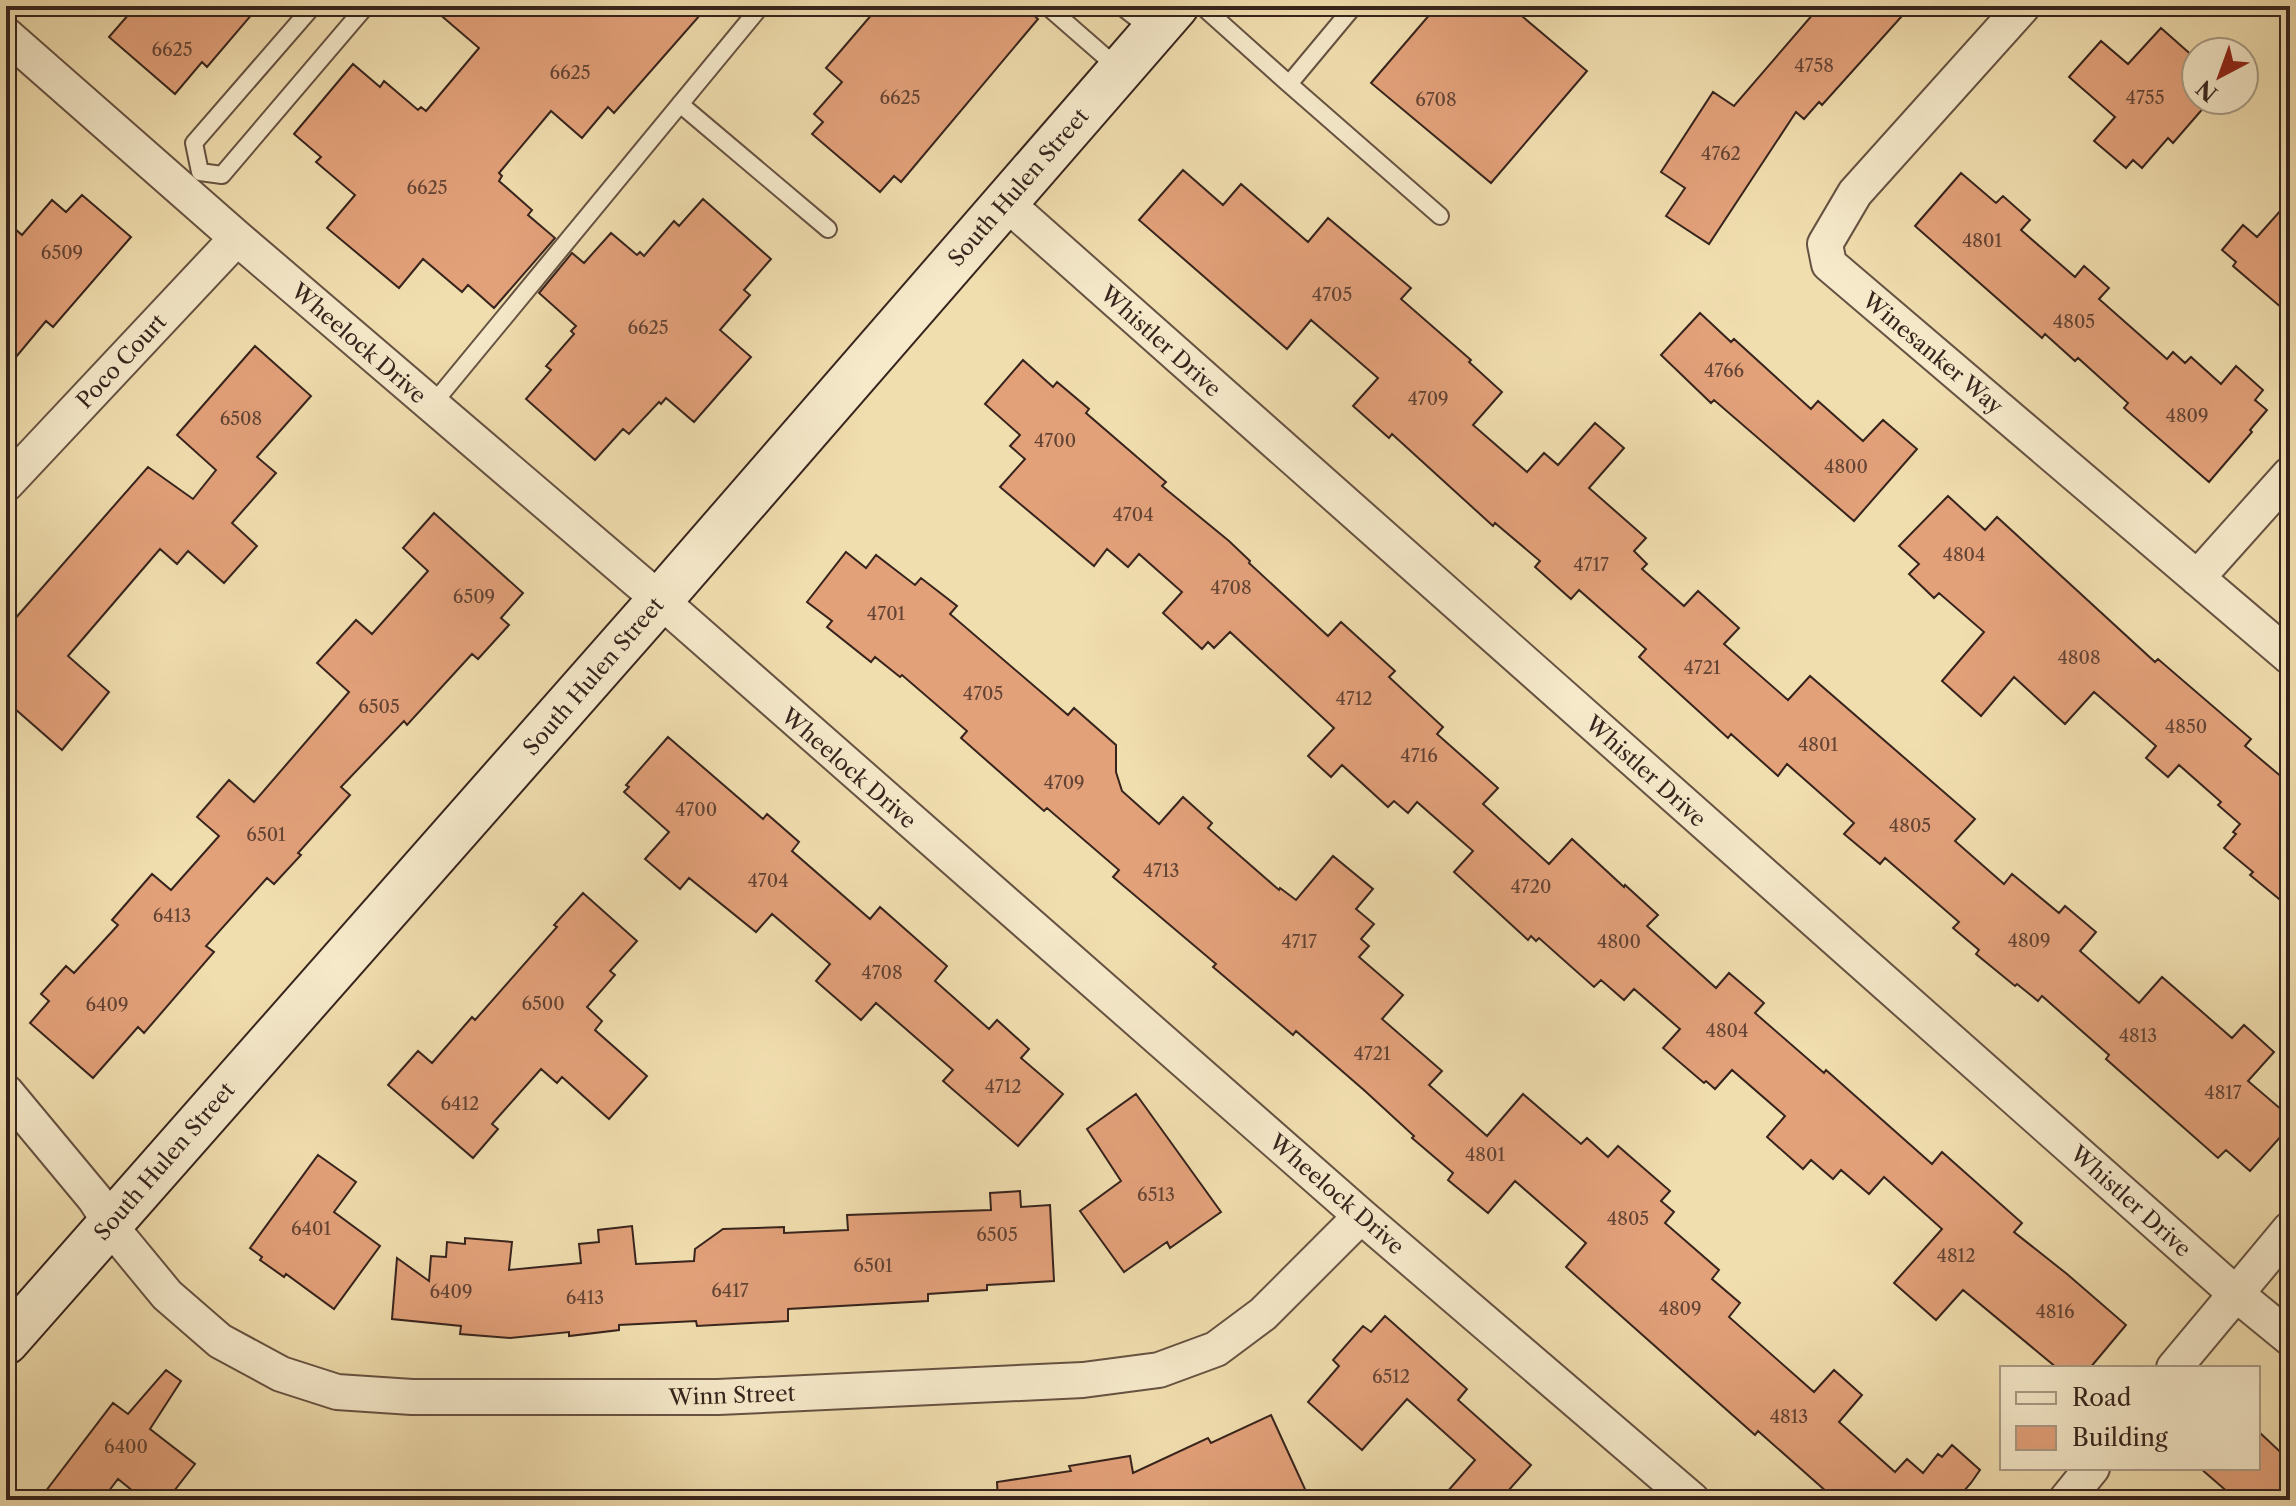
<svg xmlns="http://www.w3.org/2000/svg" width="2296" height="1506" font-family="'Libre Caslon Text',serif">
  <rect width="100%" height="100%" fill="#f1deaf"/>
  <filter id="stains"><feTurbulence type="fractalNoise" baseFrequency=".0025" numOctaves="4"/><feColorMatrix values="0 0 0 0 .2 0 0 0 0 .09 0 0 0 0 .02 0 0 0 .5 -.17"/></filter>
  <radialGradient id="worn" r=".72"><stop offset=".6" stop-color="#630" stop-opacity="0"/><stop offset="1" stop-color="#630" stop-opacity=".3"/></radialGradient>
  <path fill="#e3a17a" stroke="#37241d" stroke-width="2" d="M136,6H259L207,67L202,62L175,94L109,37Z
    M430,6H616L625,14L632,6H708L614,113L608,107L582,138L551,111L499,173L502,176L499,181L532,210L528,215L555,238L494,308L468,285L462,292L423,259L399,288L327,228L355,195L316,162L321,157L294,134L353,64L380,87L384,81L418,110L421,107L426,111L479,48Z
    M879,6H1023L1038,19L901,182L894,176L880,192L812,134L823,122L814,114L842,82L826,68Z
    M1437,6H1510L1587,71L1491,183L1371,83Z
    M1820,6H1911L1822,105L1819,102L1804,119L1796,112L1709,244L1666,216L1685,188L1661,172L1713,92L1734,106Z
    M2161,28L2196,59V100L2206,105L2173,143L2168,138L2142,168L2133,160L2126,168L2094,141L2115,117L2069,77L2101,41L2128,64Z
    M1183,170L1223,205L1241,184L1308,242L1328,218L1411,288L1401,299L1471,360L1469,362L1502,392L1473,425L1527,472L1544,453L1558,465L1595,423L1624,448L1589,488L1646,538L1634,551L1647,564L1642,569L1684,606L1698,591L1739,628L1724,644L1788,700L1810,676L1975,819L1955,841L2004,884L2012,874L2059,913L2065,906L2096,932L2080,951L2139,1003L2162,977L2232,1038L2244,1025L2274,1052L2248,1081L2290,1117V1126L2250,1171L2226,1150L2218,1158L2106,1059L2109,1055L2042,996L2038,1001L2017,984L2015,986L1976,954L1979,950L1953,928L1959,922L1885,858L1880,864L1844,834L1854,823L1787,764L1778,776L1731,734L1728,738L1639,657L1646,649L1579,590L1571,599L1535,567L1540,561L1495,523L1493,526L1392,434L1389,438L1353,406L1378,378L1311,320L1287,349L1139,220Z
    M1961,173L1996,203L2003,196L2030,220L2021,230L2075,277L2084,266L2109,288L2099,299L2167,359L2173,352L2185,363L2191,357L2221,384L2236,366L2263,390L2255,400L2267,410L2250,430L2252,432L2209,482L2124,408L2128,403L2078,358L2075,361L2045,334L2042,338L1915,226Z
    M82,195L131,237L53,327L46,321L6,369V221L22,235L52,200L66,212Z
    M703,199L771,259L744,290L750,295L720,330L751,357L694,422L666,398L661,404L659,402L629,434L623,429L595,460L526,399L551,370L546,366L574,334L571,331L576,326L539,293L572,253L584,263L611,233L637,255L640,252L644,256L674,221L679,226Z
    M2290,200V315L2233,266L2236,262L2222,250L2243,225L2257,237Z
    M1700,313L1731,342L1734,339L1811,409L1818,401L1863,441L1883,420L1917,449L1854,521L1714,400L1711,403L1661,355Z
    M255,346L311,396L257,457L276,473L232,523L257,546L224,583L188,551L177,564L160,549L68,656L109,692L62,750L6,701V629L148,467L193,499L216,470L177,435Z
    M1023,360L1053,387L1057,382L1089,409L1086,413L1166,482L1162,486L1229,541L1250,561L1249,563L1328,636L1341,622L1395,671L1389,677L1443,727L1437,734L1498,788L1483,804L1549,864L1572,839L1624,887L1625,885L1658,915L1647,926L1716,988L1729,973L1764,1003L1755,1013L1824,1073L1826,1070L1932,1164L1942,1152L2022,1223L2014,1232L2067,1274L2126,1325L2090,1368H2057L1963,1290L1936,1320L1894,1283L1942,1229L1884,1177L1869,1194L1841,1170L1833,1179L1811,1160L1803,1169L1767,1137L1785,1116L1732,1070L1715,1089L1706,1081L1704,1083L1663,1048L1680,1029L1634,989L1624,1000L1601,980L1594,987L1539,938L1536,941L1531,936L1528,940L1454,872L1473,851L1417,802L1408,813L1394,801L1388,807L1342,765L1331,777L1308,756L1334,728L1230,632L1214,648L1208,642L1202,649L1163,613L1182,592L1139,554L1128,567L1107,549L1094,566L1000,487L1025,459L1010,446L1020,435L985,404Z
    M1948,496L1985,530L1997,517L2155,662L2158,659L2251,739L2245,746L2290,784V908L2250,875L2253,872L2224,848L2236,834L2233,832L2240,824L2218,805L2221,802L2179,765L2168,777L2146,758L2156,746L2094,692L2065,724L2014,677L1981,716L1942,681L1984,632L1939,593L1934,598L1909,574L1919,564L1899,546Z
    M434,513L523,593L501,618L509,625L478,659L472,654L407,725L404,721L341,787L350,795L298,853L301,855L274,884L267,878L206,946L214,952L144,1033L138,1027L93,1078L30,1023L49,1001L41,994L66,966L74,973L118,925L112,920L152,874L171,890L219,836L197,817L229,780L254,802L349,692L317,663L356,620L372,634L428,571L403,548Z
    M846,552L866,568L876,555L915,585L921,578L957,606L950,614L1068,715L1074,708L1116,745V772L1122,791L1159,824L1183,797L1212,823L1208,828L1279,890L1280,888L1296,900L1333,856L1373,889L1356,909L1374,924L1361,939L1369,946L1359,957L1403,995L1382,1019L1442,1071L1429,1085L1487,1136L1523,1094L1581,1144L1587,1138L1608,1157L1618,1146L1670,1191L1661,1201L1674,1212L1665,1223L1719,1270L1712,1279L1740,1303L1729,1317L1814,1392L1834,1370L1862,1395L1839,1422L1895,1472L1907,1459L1923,1473L1938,1454L1942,1457L1952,1445L1980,1470L1971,1483L1956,1500H1836L1758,1431L1755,1435L1566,1267L1586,1243L1515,1181L1488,1213L1448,1180L1453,1173L1412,1138L1414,1136L1365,1091L1296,1031L1293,1035L1213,967L1216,964L1113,877L1119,870L1047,808L1044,811L961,738L967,731L902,675L900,677L875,657L871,662L827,627L832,621L807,602Z
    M668,737L763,819L767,814L799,842L792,851L870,919L880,907L947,966L935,981L989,1029L997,1020L1029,1049L1021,1058L1063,1094L1018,1146L943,1081L953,1070L876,1003L861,1020L816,981L830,964L772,914L756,932L689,878L680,889L645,859L669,832L624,792L629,787L626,785Z
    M583,893L637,941L610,971L615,975L587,1007L602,1021L595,1030L647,1076L609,1119L562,1077L557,1083L541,1069L492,1124L498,1129L473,1158L388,1085L418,1051L432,1063L472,1017L475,1020L557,927L554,925Z
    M1136,1094L1221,1212L1170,1248L1167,1242L1124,1272L1080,1211L1121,1181L1087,1129Z
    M318,1155L356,1182L334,1212L380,1246L334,1309L286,1274L284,1277L260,1260L262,1257L250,1248Z
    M1020,1191L1021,1207L1050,1205L1054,1281L987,1285V1290L928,1294V1301L788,1309V1321L697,1326L696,1321L619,1325V1330L569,1336V1332L510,1338L460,1334L461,1326L392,1319L397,1258L429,1281L431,1256L446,1257L447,1242L465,1244V1238L512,1242L509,1270L581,1263L579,1244L599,1242L598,1230L632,1226L636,1264L694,1261L695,1249L723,1229L784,1227V1233L848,1230L847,1215L991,1210L990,1193Z
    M1385,1316L1467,1389L1458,1400L1531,1465L1500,1500H1440L1475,1460L1407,1399L1362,1450L1308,1402L1339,1366L1333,1360L1363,1326L1371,1332Z
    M166,1370L181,1381L150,1429L195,1464L167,1500H144L118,1479L102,1500H39L113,1403L128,1414Z
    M1271,1415L1310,1500H998L997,1482L1071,1471L1069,1466L1130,1456L1133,1473L1208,1438L1211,1443Z
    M2258,1431L2290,1461V1500H2237L2200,1468H2258Z"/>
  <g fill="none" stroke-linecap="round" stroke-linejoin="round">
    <g stroke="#665242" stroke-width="20">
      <path id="lane" d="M1047,6L1118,68
        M1121,6L1152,30
        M1202,6L1289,84L1354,6
        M1289,84L1440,216
        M680,104L828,229
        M200,172L222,175L366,6
        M200,172L194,143L313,6
        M432,405L761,6"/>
    </g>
    <g stroke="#665242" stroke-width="38">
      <path id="street" d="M2023,6L1855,193L1825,244L1829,264L2290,657
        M6,35L237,238L660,600L1361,1216L1692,1500
        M1004,201L2235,1293L2290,1338
        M6,484L237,238
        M2197,578L2290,474
        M6,1092L95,1199L120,1238L167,1295L220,1341L281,1374L337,1392L412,1397H718L1083,1380L1159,1370L1216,1349L1263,1314L1361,1216
        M2174,1368L2290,1229
        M2066,1500L2092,1468"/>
    </g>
    <g stroke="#37241d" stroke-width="48">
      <path id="secondary" d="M6,1342L660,600L1176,6"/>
    </g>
    <use href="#lane" stroke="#f6eacb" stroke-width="16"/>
    <use href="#street" stroke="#f6eacb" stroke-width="34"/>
    <use href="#secondary" stroke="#f6eacb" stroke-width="44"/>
  </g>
  <g text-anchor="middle" stroke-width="6" stroke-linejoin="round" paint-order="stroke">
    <g font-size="18" fill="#624334">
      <text x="172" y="56">6625</text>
      <text x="1814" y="72">4758</text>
      <text x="570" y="79">6625</text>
      <text x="900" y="104">6625</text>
      <text x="2145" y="104">4755</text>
      <text x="1436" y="106">6708</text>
      <text x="1721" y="160">4762</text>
      <text x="427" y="194">6625</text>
      <text x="1982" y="247">4801</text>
      <text x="62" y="259">6509</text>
      <text x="1332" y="301">4705</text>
      <text x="2074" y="328">4805</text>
      <text x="648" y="334">6625</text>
      <text x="1724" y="377">4766</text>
      <text x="1428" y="405">4709</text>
      <text x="2187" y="422">4809</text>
      <text x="241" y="425">6508</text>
      <text x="1055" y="447">4700</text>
      <text x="1846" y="473">4800</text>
      <text x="1133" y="521">4704</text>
      <text x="1964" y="561">4804</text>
      <text x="1591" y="571">4717</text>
      <text x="1231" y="594">4708</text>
      <text x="474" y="603">6509</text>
      <text x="886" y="620">4701</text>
      <text x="2079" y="664">4808</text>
      <text x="1702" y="674">4721</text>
      <text x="983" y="700">4705</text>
      <text x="1354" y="705">4712</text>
      <text x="379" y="713">6505</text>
      <text x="2186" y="733">4850</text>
      <text x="1818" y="751">4801</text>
      <text x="1419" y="762">4716</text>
      <text x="1064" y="789">4709</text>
      <text x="696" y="816">4700</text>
      <text x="1910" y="832">4805</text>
      <text x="266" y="841">6501</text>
      <text x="1161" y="877">4713</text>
      <text x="768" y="887">4704</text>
      <text x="1531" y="893">4720</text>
      <text x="172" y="922">6413</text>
      <text x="2029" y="947">4809</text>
      <text x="1299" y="948">4717</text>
      <text x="1619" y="948">4800</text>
      <text x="882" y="979">4708</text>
      <text x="543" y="1010">6500</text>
      <text x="107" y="1011">6409</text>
      <text x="1727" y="1037">4804</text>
      <text x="2138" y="1042">4813</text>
      <text x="1372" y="1060">4721</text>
      <text x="1003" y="1093">4712</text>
      <text x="2223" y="1099">4817</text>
      <text x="460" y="1110">6412</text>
      <text x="1485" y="1161">4801</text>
      <text x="1156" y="1201">6513</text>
      <text x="1628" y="1225">4805</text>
      <text x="311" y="1235">6401</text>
      <text x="997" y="1241">6505</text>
      <text x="1956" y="1262">4812</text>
      <text x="873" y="1272">6501</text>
      <text x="730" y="1297">6417</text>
      <text x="451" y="1298">6409</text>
      <text x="585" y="1304">6413</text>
      <text x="1680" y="1315">4809</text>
      <text x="2055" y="1318">4816</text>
      <text x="1391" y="1383">6512</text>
      <text x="1789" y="1423">4813</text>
      <text x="126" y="1453">6400</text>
    </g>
    <g font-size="22" fill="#37241d" stroke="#f6eacb">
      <text transform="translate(1018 187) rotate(-49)" y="8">South Hulen Street</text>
      <text transform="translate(1161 341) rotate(42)" y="8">Whistler Drive</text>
      <text transform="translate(359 343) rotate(41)" y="8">Wheelock Drive</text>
      <text transform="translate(1933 353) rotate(40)" y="8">Winesanker Way</text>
      <text transform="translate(121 361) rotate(-47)" y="8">Poco Court</text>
      <text transform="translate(593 676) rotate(-49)" y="8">South Hulen Street</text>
      <text transform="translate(849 768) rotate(41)" y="8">Wheelock Drive</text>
      <text transform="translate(1646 771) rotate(42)" y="8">Whistler Drive</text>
      <text transform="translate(164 1161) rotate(-49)" y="8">South Hulen Street</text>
      <text transform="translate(1337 1194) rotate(41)" y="8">Wheelock Drive</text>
      <text transform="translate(2131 1201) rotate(42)" y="8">Whistler Drive</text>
      <text transform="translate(732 1395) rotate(-2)" y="8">Winn Street</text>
    </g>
  </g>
  <rect width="2296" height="1506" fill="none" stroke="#f1deaf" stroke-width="32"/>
  <rect x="8" y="8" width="2280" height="1490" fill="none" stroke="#37241d" stroke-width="4"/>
  <rect x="16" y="16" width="2264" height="1474" fill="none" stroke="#37241d" stroke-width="2"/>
  <rect x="2000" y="1366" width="260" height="104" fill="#f6eacb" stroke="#aa9b85" stroke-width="2"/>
  <rect x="2016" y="1392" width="40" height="12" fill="#f6eacb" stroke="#aa9b85" stroke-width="2"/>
  <text x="2072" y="1406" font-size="24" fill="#37241d">Road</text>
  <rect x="2016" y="1426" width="40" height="24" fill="#e3a17a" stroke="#aa9b85" stroke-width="2"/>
  <text x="2072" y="1446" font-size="24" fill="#37241d">Building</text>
  <g transform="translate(2220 76) rotate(221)"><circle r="38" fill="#f6eacb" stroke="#aa9b85" stroke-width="2"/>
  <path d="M0-6L14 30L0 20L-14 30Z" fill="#8f2418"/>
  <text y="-12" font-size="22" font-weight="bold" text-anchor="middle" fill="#37241d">N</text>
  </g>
  <rect width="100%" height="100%" filter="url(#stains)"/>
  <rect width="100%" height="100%" fill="url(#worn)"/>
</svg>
